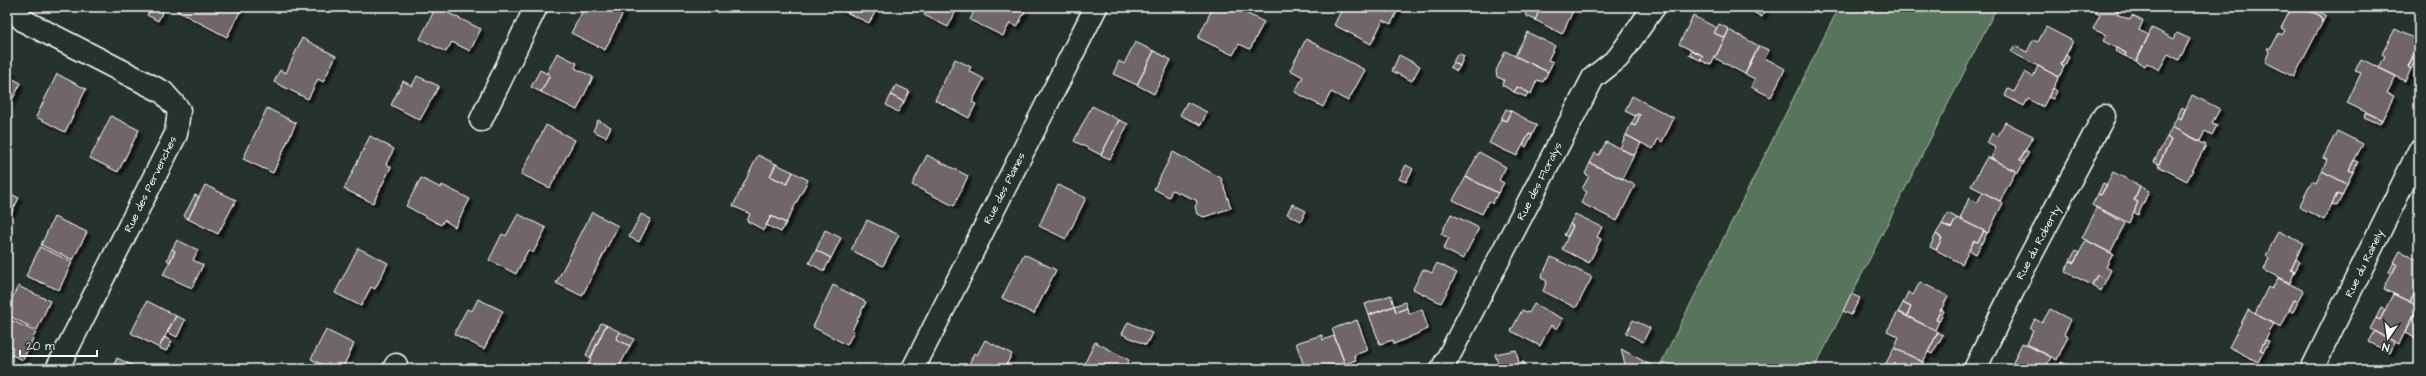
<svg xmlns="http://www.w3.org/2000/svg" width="2426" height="376" font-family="'Architects Daughter',sans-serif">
  <defs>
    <filter id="shadow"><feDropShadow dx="3.5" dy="3.5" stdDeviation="1" flood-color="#0009"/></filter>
  </defs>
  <rect width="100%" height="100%" fill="#26332d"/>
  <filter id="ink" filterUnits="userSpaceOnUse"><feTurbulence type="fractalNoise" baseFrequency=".025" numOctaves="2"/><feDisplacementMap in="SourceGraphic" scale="8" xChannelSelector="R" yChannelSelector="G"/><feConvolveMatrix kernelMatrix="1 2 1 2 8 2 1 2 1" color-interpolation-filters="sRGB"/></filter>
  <g filter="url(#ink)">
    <path fill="#56745c" stroke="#aabaae" d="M1839,7H1997L1814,369H1658Z"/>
    <path fill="#706567" stroke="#fff" filter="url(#shadow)" d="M148,7H165L158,21L147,15L151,9Z
      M178,7H240L242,8L227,37L177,11Z
      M436,7L481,29L470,51L452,42L446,52L420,39Z
      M585,7H615L624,11L605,50L571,33Z
      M835,7H873L877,9L869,23Z
      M928,7H958L948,27L924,15Z
      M976,7H1027L1017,27L1010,23L1003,36L970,20Z
      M1213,7H1234L1264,22L1250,49L1239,44L1233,55L1198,38Z
      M1343,7H1393L1398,10L1391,24L1383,20L1371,44L1334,25Z
      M1529,7H1541L1535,20L1525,15Z
      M1541,7H1575L1562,34L1535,20Z
      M1744,7H1767L1762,17Z
      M2090,7H2121L2117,14L2130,20L2132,16L2143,21L2139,30L2149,35L2136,61L2125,56L2126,53L2103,41L2106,35L2093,29L2100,15L2089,10Z
      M2292,7H2309L2307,10L2321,16L2322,23L2294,77L2265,62L2269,52L2267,48H2271L2279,33L2282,35L2285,30L2281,28Z
      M2310,7L2326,15L2322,23L2321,16L2307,10Z
      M1693,16L1717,28L1714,33L1725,38L1711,65L1700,60L1703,56L1679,44Z
      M1719,24L1729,29L1725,38L1714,33Z
      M2046,27L2073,41L2061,65L2064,67L2059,77L2011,52L2015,46L2027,52L2033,40L2038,42Z
      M2152,28L2174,39L2177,33L2190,39L2179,60L2168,54L2159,70L2147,63L2145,66L2136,61Z
      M2395,29L2419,41L2408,67L2411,69L2405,81L2379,68L2385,56L2382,54Z
      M1729,30L1759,46L1745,74L1715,58Z
      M1527,32L1555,46L1548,60L1553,62L1548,72L1515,56Z
      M302,38L336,56L323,82L318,79L308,99L274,82L280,70L286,73Z
      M1306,39L1365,70L1348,101L1331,92L1323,107L1295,92L1303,77L1290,70Z
      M1135,42L1154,51L1137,85L1113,74L1119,61L1124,64Z
      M1759,46L1769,50L1765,58L1785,69L1771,97L1751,87L1755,79L1745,74Z
      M2116,48L2126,53L2125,56L2115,51Z
      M1692,50L1703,56L1700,60L1689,55Z
      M1154,51L1171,60L1154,94L1137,85Z
      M1505,51L1548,72L1543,82L1537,80L1531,94L1517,87L1514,92L1502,85L1504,80L1497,77L1496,71Z
      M557,53L577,63L575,68L593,77L577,110L541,92L550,75L547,73Z
      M1458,53L1464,56L1460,66L1453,62Z
      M1399,55L1420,66L1412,81L1392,71Z
      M2066,55L2069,57L2064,67L2061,65Z
      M2413,57L2416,59L2411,69L2408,67Z
      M955,59L971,67L969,71L984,79L972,102L976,104L969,118L935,100Z
      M2361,59L2396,76L2387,93L2394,96L2382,120L2347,103L2361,73L2355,71Z
      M1453,62L1460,66L1457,71L1450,67Z
      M2038,66L2059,77L2043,107L2028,99L2024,106L2005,96L2008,89L2014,92L2025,72L2033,77Z
      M7,69L13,72L10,78L7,76Z
      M540,70L550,75L541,92L531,87Z
      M57,74L86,89L65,132L36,117Z
      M7,76L21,83L7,110Z
      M417,76L439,86L420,120L391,105L403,81L412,86Z
      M896,85L909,91L904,102L891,95Z
      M1517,87L1528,92L1526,97L1514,92Z
      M2053,88L2057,91L2053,99L2048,97Z
      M891,95L904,102L898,112L886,105Z
      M2192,95L2220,109L2212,123L2217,125L2212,135L2205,131L2200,141L2172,127L2177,117L2181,119Z
      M1632,96L1674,118L1662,142L1658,139L1653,149L1626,135L1631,124L1635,126L1640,115L1637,114L1635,116L1625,111Z
      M1187,102L1207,112L1201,125L1180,115Z
      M1092,106L1119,120L1101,155L1074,141Z
      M2182,107L2185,109L2181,119L2177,117Z
      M267,108L296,123L273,173L243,159Z
      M1506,109L1511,111L1506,121L1501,119Z
      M1511,111L1537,125L1532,135L1529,134L1517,156L1489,143L1501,119L1506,121Z
      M2366,112L2382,120L2380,124L2364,117Z
      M1637,114L1640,115L1635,126L1631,124Z
      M111,116L139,130L118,172L90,158Z
      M598,120L611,127L606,137L593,131Z
      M1119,120L1128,124L1110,159L1101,155Z
      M2005,122L2033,136L2020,160L2024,162L2018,173L1991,158L1996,148L1987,143L1992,133L1998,136Z
      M546,125L575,140L550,188L521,174Z
      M2172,127L2206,145L2187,181L2158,166L2171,140L2167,137Z
      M2337,131L2363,144L2349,170L2353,172L2347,184L2322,171L2327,160L2323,158Z
      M1529,134L1532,135L1526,147L1523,145Z
      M1626,135L1641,143L1634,156L1620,148Z
      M370,136L394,149L386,164L391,167L373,203L344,189Z
      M2167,137L2171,140L2159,164L2154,162Z
      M1606,142L1634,155L1622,179L1590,163L1595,153L1599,155Z
      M2025,150L2029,152L2024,162L2020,160Z
      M1173,152L1221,178L1231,208L1204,217L1197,214L1195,206L1197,204L1196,200L1172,190L1169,197L1154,189Z
      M1479,152L1506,167L1499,180L1504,183L1498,193L1466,177Z
      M758,155L776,164L770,176L787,184L793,172L808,180L786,223L771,216L764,230L747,221L750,214L733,206Z
      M927,155L968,176L954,206L912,185Z
      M1987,157L2016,171L2000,201L1971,186Z
      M2354,160L2358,162L2353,172L2349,170Z
      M1590,163L1635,185L1617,221L1581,203L1587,192L1582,189L1589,176L1585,174Z
      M776,164L793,172L787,184L770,176Z
      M1406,165L1413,169L1406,182L1399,179Z
      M2322,171L2347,184L2342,196L2337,194L2324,220L2299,207L2312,181L2316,183Z
      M2113,172L2140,186L2134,200L2138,202L2129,223L2092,205L2098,194L2101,195Z
      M1466,177L1498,193L1492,204L1489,201L1482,214L1453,200Z
      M421,178L441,188L442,185L470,199L455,227L444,220L441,225L406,206Z
      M2103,183L2107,185L2101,195L2098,194Z
      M205,185L236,200L218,234L188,219Z
      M1058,185L1086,198L1066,239L1039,226Z
      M2140,186L2149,191L2138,215L2134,212L2138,202L2134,200Z
      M7,192L19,198L7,221Z
      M1983,192L2003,203L1988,233L1960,219L1969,198L1977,203Z
      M2337,194L2342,196L2337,206L2332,204Z
      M195,195L199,197L188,219L184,216Z
      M1292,204L1306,211L1301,221L1287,214Z
      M2097,208L2125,223L2110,253L2082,238Z
      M592,212L618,226L582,296L556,283Z
      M1948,213L1957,218L1951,228L1942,224Z
      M518,214L546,228L533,253L528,250L516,274L489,260L502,234L506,236Z
      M641,214L651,219L639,242L629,237Z
      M1451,214L1479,228L1463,259L1443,249L1449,238L1441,234Z
      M1575,214L1602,227L1597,237L1601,239L1589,263L1562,249L1573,226L1570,224Z
      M771,216L786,223L781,232L766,225Z
      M54,217L87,232L73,260L41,245Z
      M1957,218L1984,231L1978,242L1974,241L1962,264L1936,250L1942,238L1936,234L1942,224L1951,228Z
      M867,220L899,235L883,266L851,250Z
      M1570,224L1573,226L1567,237L1564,235Z
      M825,230L841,238L831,258L816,250Z
      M1984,231L1987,233L1976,254L1969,250L1974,241L1978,242Z
      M2278,231L2303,243L2291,270L2295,271L2290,283L2264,270L2269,258L2266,256Z
      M1936,234L1942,238L1936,250L1930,247Z
      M177,240L198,250L193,260L203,265L192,288L163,275L175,251L172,249Z
      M2086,240L2113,254L2106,267L2111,270L2106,280L2097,275L2092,285L2065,272L2070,261L2074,263Z
      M40,247L72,262L59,290L26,276Z
      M358,248L388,263L375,289L371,287L361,306L335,293Z
      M172,249L175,251L170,262L167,260Z
      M816,250L831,258L824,271L809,263Z
      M2075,251L2079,253L2074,263L2070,261Z
      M2400,251L2419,260V285L2410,302L2384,289L2397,264L2394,262Z
      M1024,254L1056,270L1034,314L1002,298Z
      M1551,257L1592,277L1576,308L1543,291L1547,281L1541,278Z
      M2296,259L2300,262L2295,271L2291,270Z
      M2394,262L2397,264L2392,274L2389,272Z
      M1437,263L1457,273L1441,303L1413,289L1423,269L1432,273Z
      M2097,275L2106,280L2101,291L2092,285Z
      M2278,278L2304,291L2298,302L2294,300L2281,327L2255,314L2268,287L2272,289Z
      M1920,282L1948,296L1936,320L1939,321L1935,330L1907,316L1911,307L1903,303L1908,292L1913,295Z
      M833,285L866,302L852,330L854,331L847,345L813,327Z
      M2419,285V307L2410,302Z
      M18,286L50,301L37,330L7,315V309Z
      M1851,294L1860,298L1851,315L1843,311Z
      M2393,294L2418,306L2399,344L2370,329L2376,318L2380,320Z
      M1391,295L1394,306L1369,315L1365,304Z
      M478,299L503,311L484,349L454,334L467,309L472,311Z
      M2294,300L2298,302L2293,312L2289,310Z
      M147,301L176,316L159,348L131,333Z
      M1405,302L1407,308L1396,312L1394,306Z
      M1903,303L1911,307L1907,316L1898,312Z
      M1534,304L1563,319L1557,329L1551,325L1540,346L1511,331L1522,310L1529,313Z
      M1394,306L1396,312L1407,308L1409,314L1422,309L1428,329L1394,344L1393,340L1380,344L1369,315Z
      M2419,307V330L2415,338L2405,333Z
      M2381,308L2385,310L2380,320L2376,318Z
      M1941,309L1944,311L1939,321L1936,320Z
      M2050,309L2071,320L2064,334L2068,336L2057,360L2027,344L2033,331L2030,329L2035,319L2042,323Z
      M2248,310L2274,324L2260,350L2264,351L2258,362L2229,347Z
      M1898,312L1938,332L1923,362L1894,348L1899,337L1887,331Z
      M176,316L185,320L177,337L167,332Z
      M7,318L36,332L23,360L7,353Z
      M1357,320L1368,350L1354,355L1356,360L1345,364L1332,329Z
      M1633,320L1650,328L1643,342L1626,333Z
      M1128,322L1152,333L1146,345L1122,334Z
      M601,323L606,325L590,358L586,355Z
      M606,325L620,332L616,339L630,346L618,369H586Z
      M326,330L354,344L342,369H331L311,359Z
      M2375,331L2395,342L2390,353L2369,342Z
      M620,332L634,339L630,346L616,339Z
      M1938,332L1943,335L1932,354L1928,352Z
      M1322,335L1323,340L1334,336L1345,364L1333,368L1331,365L1320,369H1305L1296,343Z
      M164,337L172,341L166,351L159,348Z
      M985,340L1012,354L1004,369H967L974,353L977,355Z
      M2265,340L2269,341L2264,351L2260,350Z
      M1095,342L1129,360L1127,365L1136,369H1082Z
      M2022,343L2051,357L2045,369H2010Z
      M1894,348L1923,362L1919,369H1883Z
      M1621,349L1656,368L1626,369Z
      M1516,350L1519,363L1524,362L1526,369H1496L1499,367L1495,354Z
      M117,358L140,369H112Z
      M2061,362L2075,369H2067L2060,366Z
      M1331,365V369H1320Z"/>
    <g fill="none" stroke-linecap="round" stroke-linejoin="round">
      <g stroke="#fff" stroke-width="25">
        <path id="minor" d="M10,7L24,21L163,92L179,110L176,134L57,369
          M481,120L536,7
          M394,369L396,365
          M913,369L1096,7
          M1442,369L1593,78L1618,58L1654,7
          M1975,369L2021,274L2104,116
          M2312,369L2419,151"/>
      </g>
      <use href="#minor" stroke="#26332d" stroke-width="22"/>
    </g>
  </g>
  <g text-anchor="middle" stroke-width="4" stroke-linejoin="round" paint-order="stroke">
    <g font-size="11" fill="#fff" stroke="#26332d">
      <text transform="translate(1539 181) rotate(-63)" y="4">Rue des Floralys</text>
      <text transform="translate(150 184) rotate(-64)" y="4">Rue des Pervenches</text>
      <text transform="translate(1004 188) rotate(-63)" y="4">Rue des Plaines</text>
      <text transform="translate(2038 242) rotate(-62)" y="4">Rue du Roberty</text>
      <text transform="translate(2364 263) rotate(-64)" y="4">Rue du Rainely</text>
    </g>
  </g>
  <rect width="2426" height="376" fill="none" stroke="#26332d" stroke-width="24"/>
  <rect x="12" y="12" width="2402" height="352" fill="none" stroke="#fff" stroke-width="1.5" filter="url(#ink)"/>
  <g transform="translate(2388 338) rotate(193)" stroke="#26332d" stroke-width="3" paint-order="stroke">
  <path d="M0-3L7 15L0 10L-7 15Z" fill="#ffffff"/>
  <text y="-6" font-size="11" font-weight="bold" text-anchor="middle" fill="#ffffff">N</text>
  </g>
  <path d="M20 350v6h77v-6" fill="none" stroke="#ffffff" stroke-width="2"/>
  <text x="26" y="350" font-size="12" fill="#ffffff" stroke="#26332d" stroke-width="3" paint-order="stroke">20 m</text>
</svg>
